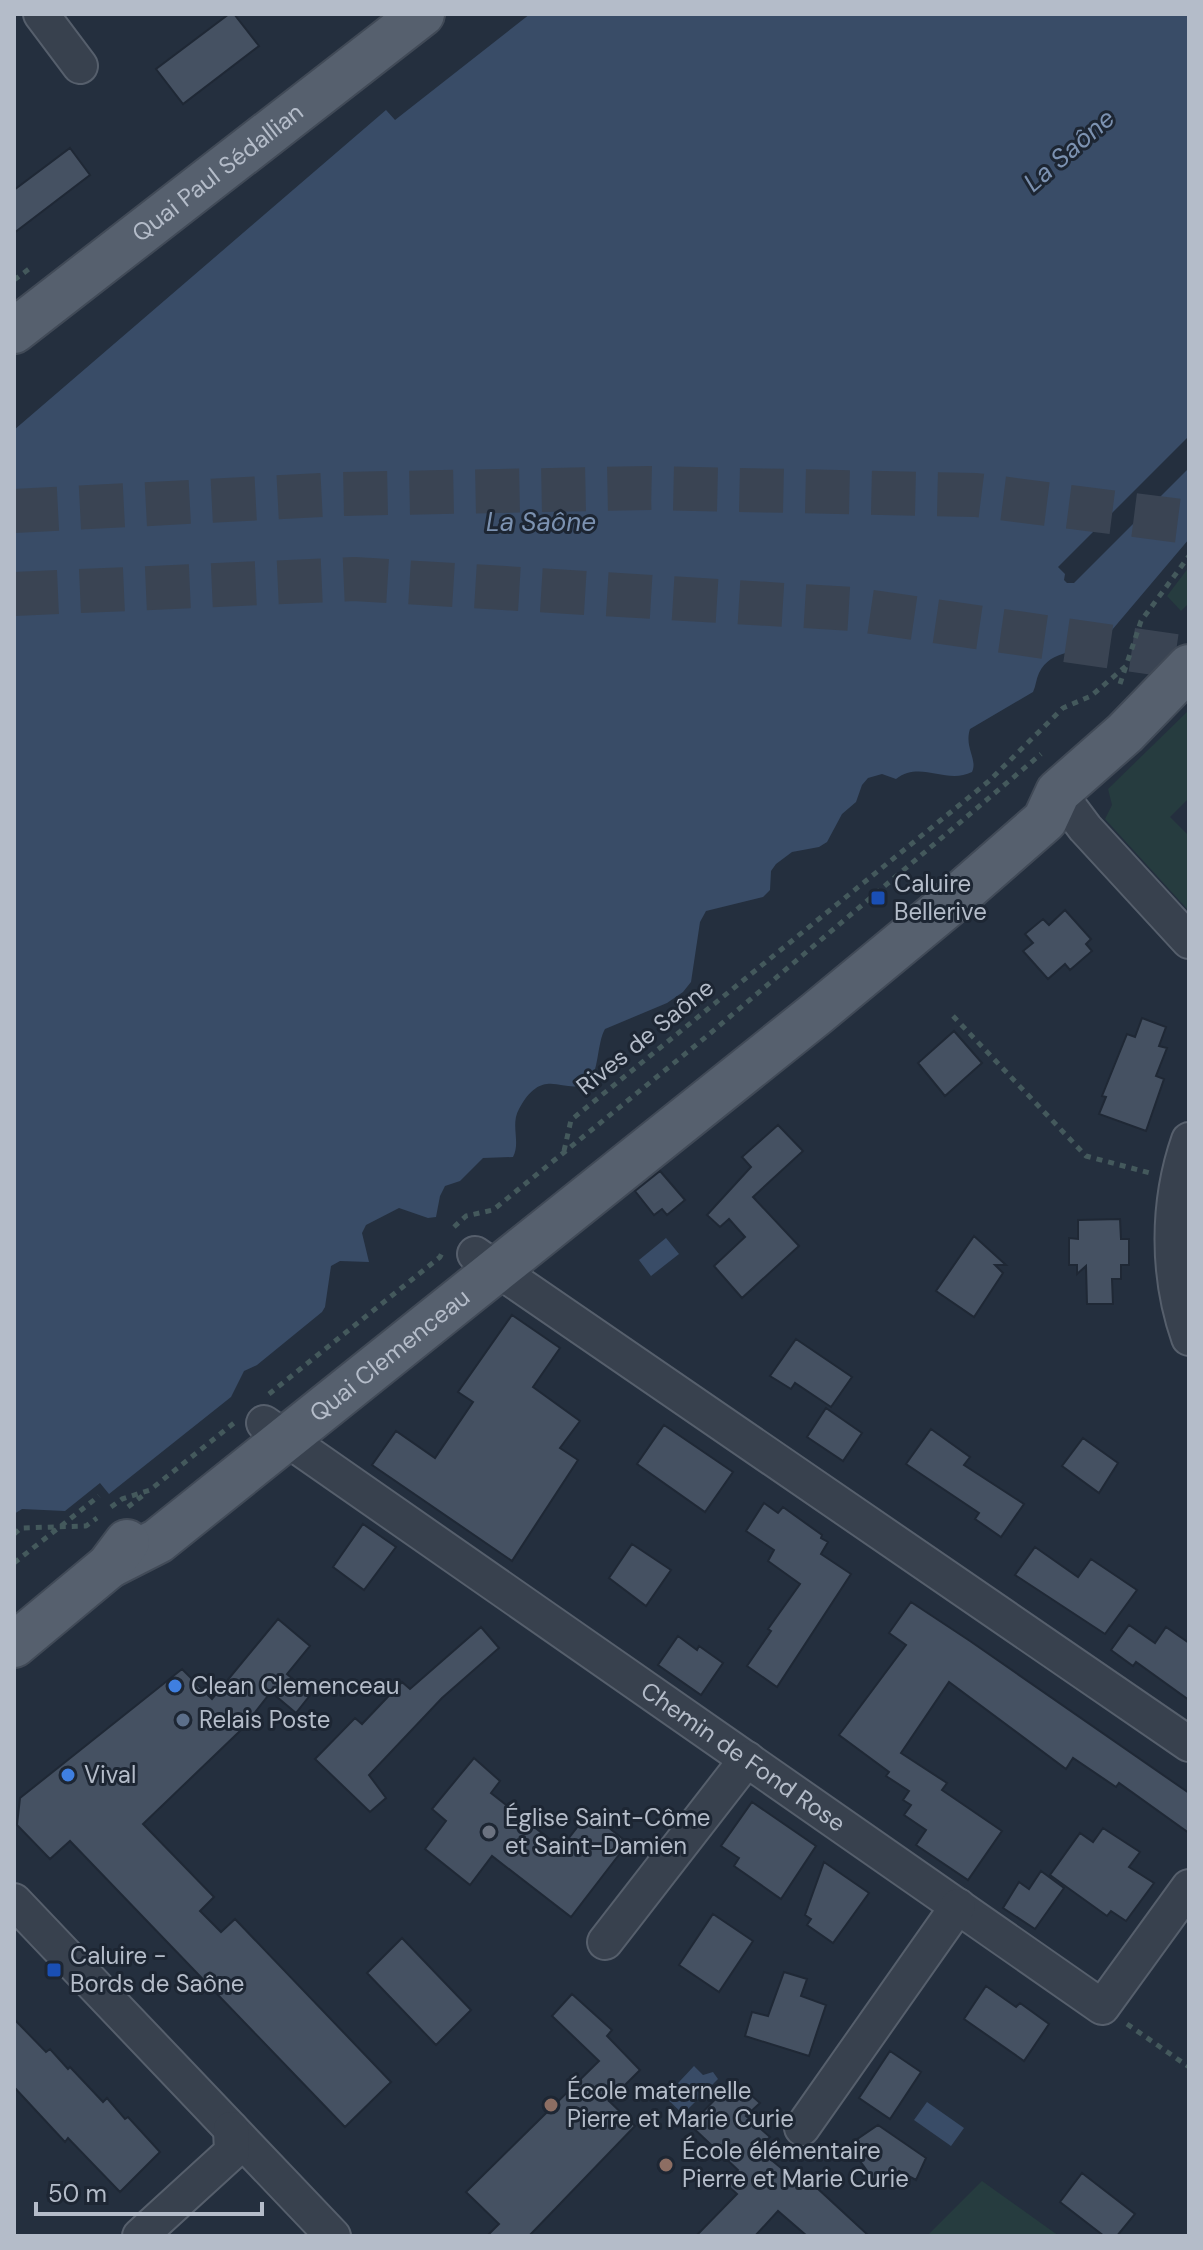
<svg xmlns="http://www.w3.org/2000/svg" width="1203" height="2250" font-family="'DM Sans',sans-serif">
  <rect width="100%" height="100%" fill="#242f3e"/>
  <path fill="#263c3f" d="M1189,567V603L1181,611L1167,596Z
    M1189,710V798L1170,817L1189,836V911L1105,819L1112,805L1108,789Z
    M982,2181L1059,2236H927Z"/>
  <path fill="#394c67" d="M530,14H1189V539L1101,643C1080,654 1051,648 1039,673C1036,679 1036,686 1033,692L970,729C964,748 978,759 972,772C946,785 921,760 896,779L882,774L868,778L862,785L856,802L842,814L827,842L819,847L792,852L776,864L771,871L770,890L763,897L706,911L700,922L691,982L683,992L667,1003L605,1029C597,1042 599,1074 588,1082C566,1098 544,1062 519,1109C510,1125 521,1142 513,1157L483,1158L460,1181L445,1186L440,1196L436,1217L428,1218L399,1208L366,1225L362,1233L369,1262L340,1261L331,1266L325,1307L322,1312L257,1365L244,1371L231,1397L109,1494L100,1483L65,1511L22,1509L14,1514V430L386,110L395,120Z
    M666,1238L679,1254L651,1276L639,1260Z
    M694,2066L703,2075L713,2072L718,2079L683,2114L665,2097Z
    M927,2102L964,2128L951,2146L914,2120Z"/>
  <path fill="#242f3e" d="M1189,436V468L1074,583H1067L1064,580L1065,574L1058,567Z"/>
  <path fill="#455162" stroke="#1f2835" stroke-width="2" d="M229,14H234L259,46L183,104L156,69Z
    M70,148L90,175L14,233V190Z
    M1065,910L1091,939L1086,944L1092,951L1070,970L1065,964L1048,979L1023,951L1033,943L1025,934L1043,919L1049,925Z
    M1142,1018L1166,1027L1159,1046L1167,1048L1156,1076L1164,1079L1146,1131L1099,1114L1106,1097L1102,1096L1127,1034L1135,1037Z
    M954,1031L982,1063L945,1096L918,1063Z
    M778,1125L803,1151L753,1197L799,1246L742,1298L714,1266L745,1237L729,1219L720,1227L707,1215L751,1167L742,1157Z
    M660,1171L685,1200L667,1215L662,1209L654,1215L635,1191Z
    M1120,1219L1121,1239H1129V1265H1121V1279H1112L1113,1304H1087L1086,1266L1077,1274V1265H1069V1238L1078,1239V1220Z
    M974,1236L1006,1265H995L1003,1273L974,1317L936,1291Z
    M512,1315L560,1348L533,1387L580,1421L560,1448L578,1460L512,1561L372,1465L396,1431L435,1458L473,1402L458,1392Z
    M796,1339L852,1377L831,1407L795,1383L791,1389L770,1376Z
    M826,1408L862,1433L843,1461L807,1437Z
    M664,1425L733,1472L705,1512L637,1464Z
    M931,1429L970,1457L964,1465L1024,1504L1001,1537L975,1519L979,1513L906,1464Z
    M1083,1438L1118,1463L1099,1493L1062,1466Z
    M764,1503L778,1513L783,1507L822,1535L821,1538L828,1542L821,1554L851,1574L777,1687L747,1666L771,1631L768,1629L800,1584L768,1561L774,1550L746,1531Z
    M363,1524L396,1547L364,1590L333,1567Z
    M632,1544L671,1570L646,1606L609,1578Z
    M1035,1547L1078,1577L1091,1559L1137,1590L1105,1634L1015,1575Z
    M911,1602L970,1641L1189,1793V1833L1119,1783L1116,1787L1073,1758L1066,1769L949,1682L901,1753L947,1783L942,1790L1002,1831L968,1880L916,1845L926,1830L904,1815L911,1805L903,1800L909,1791L886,1776L889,1772L839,1735L906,1645L889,1633Z
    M278,1619L310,1646L287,1674L311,1694L296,1713L271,1692L241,1730L143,1824L214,1897L200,1911L221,1932L235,1919L391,2082L345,2127L70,1841L50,1859L17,1825L20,1798L182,1669L212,1699Z
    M1129,1625L1155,1643L1166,1627L1189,1643V1700L1136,1662L1133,1666L1111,1650Z
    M481,1627L499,1648L442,1698L369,1775L386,1798L370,1812L315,1759L355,1718L362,1724L402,1682L410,1689Z
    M678,1636L697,1650L699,1646L723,1663L701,1695L658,1665Z
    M474,1758L500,1781L491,1793L561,1848L589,1812L628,1843L571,1917L492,1856L470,1885L425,1849L446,1821L432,1809Z
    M752,1802L816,1846L781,1899L734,1866L739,1858L721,1846Z
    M1103,1828L1140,1852L1129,1867L1154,1883L1126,1921L1111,1911L1107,1916L1050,1875L1080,1833L1093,1842Z
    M824,1862L869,1893L833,1943L807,1925L811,1919L805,1915Z
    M1041,1871L1064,1888L1035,1929L1003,1908L1019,1882L1029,1889Z
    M713,1914L753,1941L719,1992L679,1965Z
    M402,1938L471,2010L436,2045L367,1973Z
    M784,1972L807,1979L801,1996L826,2005L809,2056L745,2036L752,2012L768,2016Z
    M986,1986L1016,2007L1020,2003L1049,2024L1024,2061L964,2019Z
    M572,1994L612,2030L607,2036L640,2070L609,2101L635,2126L529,2236H487L499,2224L466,2192L599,2061L552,2016Z
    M14,2019L46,2052L50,2049L68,2069L70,2067L103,2102L107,2098L125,2119L128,2117L160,2152L120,2192L68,2138L65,2142L14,2087Z
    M890,2051L921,2072L890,2119L859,2098Z
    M734,2080L760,2103L746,2116L770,2137L758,2149L798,2182L804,2176L869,2236H807L778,2211L755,2236H696L737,2194L725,2183L738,2170L690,2125Z
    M878,2125L926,2158L916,2180L899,2171L878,2186L860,2161L865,2156L853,2142Z
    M1082,2173L1135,2214L1117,2236H1104L1060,2202Z"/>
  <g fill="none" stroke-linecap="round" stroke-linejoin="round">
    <path stroke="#3a4453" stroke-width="44" stroke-dasharray="44 22" stroke-linecap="butt" d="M14,511L342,494L651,488L976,495L1189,522
      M14,594L354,579L852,609L1189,658"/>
    <g stroke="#565f6c" stroke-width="38">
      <g id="minor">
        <path d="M41,14L80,66"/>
        <path d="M1058,792L1085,828L1189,941"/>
        <path d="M1189,1140C1167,1203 1167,1275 1189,1338"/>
        <path d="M475,1254L1189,1744"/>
        <path id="s1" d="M264,1423L1102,2007L1189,1887"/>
        <path d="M14,1901L333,2236"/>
        <path d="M605,1942L747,1759"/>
        <path d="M802,2128L958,1906"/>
        <path d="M140,2236L232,2152L231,2129"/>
      </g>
    </g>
    <g stroke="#414a57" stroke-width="48">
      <g id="major">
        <path id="s2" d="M14,331L422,14"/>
        <path id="s3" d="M109,1566L158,1541L816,1014L950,903L1045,820L1058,792L1125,733L1189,667"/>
        <path d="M14,1645L109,1566L127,1542"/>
      </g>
    </g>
    <path stroke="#44595c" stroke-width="5" stroke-dasharray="6 6" stroke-linecap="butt" d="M14,280L29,269
      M1120,684L1126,666
      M953,1016L1086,1156L1150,1173
      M564,1151L571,1120L989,781L1063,708L1091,696L1126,666L1141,621L1189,556
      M454,1227L466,1216L493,1210L701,1041L1041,754
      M269,1394L440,1257L443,1251
      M111,1507L122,1499L150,1490L234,1423
      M128,1507L146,1493
      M14,1534L21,1528L86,1526L97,1518
      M14,1563L99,1496
      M1127,2024L1189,2067"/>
    <use href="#minor" stroke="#38414e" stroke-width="34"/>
    <use href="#major" stroke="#56606e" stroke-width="44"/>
  </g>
  <g fill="#1a4fb4" stroke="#1d2633" stroke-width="3">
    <rect x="870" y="890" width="16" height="16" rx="4"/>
    <rect x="46" y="1962" width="16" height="16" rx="4"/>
  </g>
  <g fill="#3f7fe0" stroke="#1d2633" stroke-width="3">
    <circle cx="175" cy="1686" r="8"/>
    <circle cx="68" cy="1775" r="8"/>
  </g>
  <circle fill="#5c6f8a" stroke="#1d2633" stroke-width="3" cx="183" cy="1720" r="8"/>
  <circle fill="#6b7280" stroke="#1d2633" stroke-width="3" cx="489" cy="1832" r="8"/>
  <g fill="#8d6e63" stroke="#1d2633" stroke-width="3">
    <circle cx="551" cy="2105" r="8"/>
    <circle cx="666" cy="2165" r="8"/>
  </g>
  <g text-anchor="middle" stroke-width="6" stroke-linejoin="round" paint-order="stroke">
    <g font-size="24" fill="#b4bcc9" stroke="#1d2633">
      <text dy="8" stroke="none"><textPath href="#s2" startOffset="258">Quai Paul Sédallian</textPath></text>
      <text transform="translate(645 1037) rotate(-39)" y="8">Rives de Saône</text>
      <text dy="8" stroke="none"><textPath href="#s3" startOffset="352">Quai Clemenceau</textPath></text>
      <text dy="8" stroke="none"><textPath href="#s1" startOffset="584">Chemin de Fond Rose</textPath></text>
    </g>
    <g font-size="24" fill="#b4bcc9" stroke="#1d2633" text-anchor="start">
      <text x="894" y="892">Caluire<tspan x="894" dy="28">Bellerive</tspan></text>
      <text x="191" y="1694">Clean Clemenceau</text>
      <text x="199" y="1728">Relais Poste</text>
      <text x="84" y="1783">Vival</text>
      <text x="505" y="1826">Église Saint-Côme<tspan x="505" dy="28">et Saint-Damien</tspan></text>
      <text x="70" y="1964">Caluire -<tspan x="70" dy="28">Bords de Saône</tspan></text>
      <text x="567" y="2099">École maternelle<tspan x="567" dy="28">Pierre et Marie Curie</tspan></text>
      <text x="682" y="2159">École élémentaire<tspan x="682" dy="28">Pierre et Marie Curie</tspan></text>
    </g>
    <g font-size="26" font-style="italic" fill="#7c92b1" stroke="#1d2633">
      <text transform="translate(1069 150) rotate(-41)" y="9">La Saône</text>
      <text x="541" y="531">La Saône</text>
    </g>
  </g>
  <rect width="1203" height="2250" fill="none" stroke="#b4bcc9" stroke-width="32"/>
  <path d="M36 2202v12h226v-12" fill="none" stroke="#b4bcc9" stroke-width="4"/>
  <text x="48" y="2202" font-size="24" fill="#b4bcc9" stroke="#1d2633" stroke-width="6" paint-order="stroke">50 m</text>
</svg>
